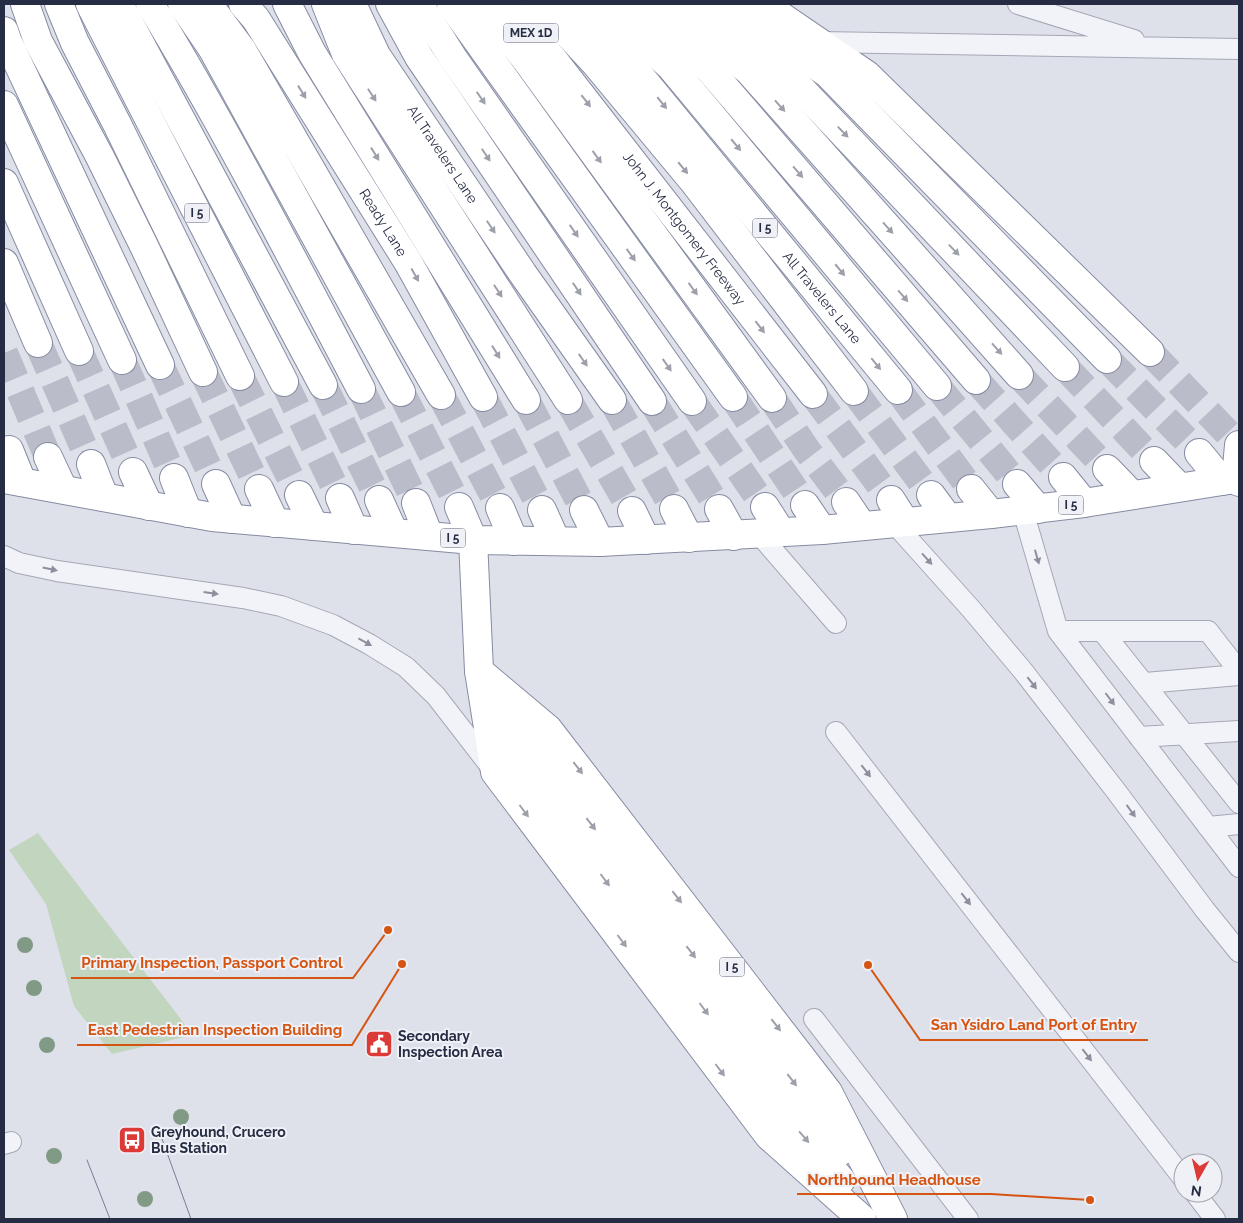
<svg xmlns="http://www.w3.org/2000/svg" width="1243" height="1223" font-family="Raleway,sans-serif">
  <rect width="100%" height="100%" fill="#dfe1ea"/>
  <path fill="#c1d5bf" d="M38,833L193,1035L112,1054L74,1006L46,904L9,850Z"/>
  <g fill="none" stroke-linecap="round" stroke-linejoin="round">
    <path stroke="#babdc9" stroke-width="28" stroke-dasharray="28 14" stroke-linecap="butt" d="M38,343L91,464
      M79,351L133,472
      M1150,352L1239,445
      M4,353L48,457
      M1107,359L1199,453
      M122,360L174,478
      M160,365L216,484
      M1065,367L1154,461
      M203,372L259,489
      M1019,375L1107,469
      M240,376L299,495
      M976,380L1063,477
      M284,382L340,498
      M323,385L379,500
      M937,386L1017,484
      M361,389L416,503
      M898,390L971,489
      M854,391L931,495
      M401,392L459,507
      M813,394L891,500
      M441,395L500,508
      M483,397L542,510
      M733,397L805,505
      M772,398L806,449L846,502
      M526,400L584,510
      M568,400L632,511
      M612,400L674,509
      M652,401L719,509
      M692,401L765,507"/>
    <g stroke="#a4a7b5" stroke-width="22">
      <path id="service" d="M1018,4L1134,40
        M819,42L1239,49
        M1023,511L1058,631L1239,867
        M894,523L971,609L1023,671L1116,791L1205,910L1239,952
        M759,534L836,623
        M4,556L19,563L57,571L243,598L281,606L333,625L369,644L406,667L436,696L494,771
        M1058,631H1208L1239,671
        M1102,631L1239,803
        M1145,683L1239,675
        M836,732L1183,1178
        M1139,737L1239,731
        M1208,827L1239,824
        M814,1019L968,1219
        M4,1144L11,1142
        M1195,1193L1215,1219"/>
    </g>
    <g stroke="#858ba2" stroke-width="30">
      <g id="motorway">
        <path d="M25,4L38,41L100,157L145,248L203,372"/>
        <path d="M59,4L75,43L117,124L240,376"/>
        <path d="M90,4L284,382"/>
        <path d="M119,4L323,385"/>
        <path d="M150,4C226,129 293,260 361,389"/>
        <path d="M182,4L212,48L401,392"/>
        <path d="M208,4L242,50L441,395"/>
        <path id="s1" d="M243,4L256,19L276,51L408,262L483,397"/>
        <path d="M287,4L312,53L526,400"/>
        <path d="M326,4L346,54L568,400"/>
        <path id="s2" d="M352,4L376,55L523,274L612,400"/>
        <path d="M390,4L419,57L652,401"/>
        <path d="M419,4L453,58L692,401"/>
        <path d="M451,4L733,397"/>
        <path d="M482,4L527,61L772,398"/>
        <path id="s3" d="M507,4L556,63L813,394"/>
        <path d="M540,4L596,64L694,182L854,391"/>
        <path id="s4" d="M569,4L631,65L898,390"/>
        <path d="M603,4L671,67L937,386"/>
        <path d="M634,4L709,69L976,380"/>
        <path d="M666,4L748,70L1019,375"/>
        <path d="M696,4L785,72L1065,367"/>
        <path d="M731,4L828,74L1107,359"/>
        <path d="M763,4L867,75L1150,352"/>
        <path d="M4,31L7,40L160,365"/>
        <path d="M4,105L122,360"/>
        <path d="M4,183L79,351"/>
        <path d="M4,263L38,343"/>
        <path d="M9,450L22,482"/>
        <path d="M1199,453L1222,481"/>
        <path d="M48,457L63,489"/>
        <path d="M1154,461L1179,487"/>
        <path d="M91,464L104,497"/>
        <path d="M1107,469L1132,495"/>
        <path d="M133,472L149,506"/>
        <path d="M1063,477L1084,503"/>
        <path d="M174,478L188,513"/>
        <path d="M4,479L212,517L473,540L600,542L822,530L991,514L1084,503L1222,481L1236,479L1239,482"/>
        <path d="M1236,479L1239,445"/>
        <path d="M216,484L232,519"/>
        <path d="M1017,484L1038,509"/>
        <path d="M259,489L275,523"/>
        <path d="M971,489L991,514"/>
        <path d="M299,495L314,526"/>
        <path d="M931,495L948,518"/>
        <path d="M340,498L354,530"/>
        <path d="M379,500L394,533"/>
        <path d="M891,500L905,522"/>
        <path d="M846,502L862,526"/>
        <path d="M416,503L429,536"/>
        <path d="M805,505L822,530"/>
        <path d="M459,507L473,540L479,671L495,772L769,1136L862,1219"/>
        <path d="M765,507L781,532"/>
        <path d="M500,508L514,541"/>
        <path d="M674,509L689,538"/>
        <path d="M719,509L734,536"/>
        <path d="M542,510L556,541"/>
        <path d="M584,510L600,542"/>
        <path d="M632,511L646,540"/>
        <path d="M479,671L548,729L828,1092L893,1219"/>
        <path d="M498,700L529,745L811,1105L841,1151"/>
        <path d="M499,724L512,758L790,1121L841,1180"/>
      </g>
    </g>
    <use href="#service" stroke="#f2f3f8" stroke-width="20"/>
    <use href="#motorway" stroke="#fff" stroke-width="28"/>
    <path stroke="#777d95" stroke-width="1" d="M161,1136L191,1219
      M87,1160L110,1219"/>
  </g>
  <g fill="#809a85">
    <circle cx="25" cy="945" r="8"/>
    <circle cx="34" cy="988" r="8"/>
    <circle cx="47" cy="1045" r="8"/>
    <circle cx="181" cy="1117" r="8"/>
    <circle cx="54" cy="1156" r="8"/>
    <circle cx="145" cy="1199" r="8"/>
  </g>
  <defs><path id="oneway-solid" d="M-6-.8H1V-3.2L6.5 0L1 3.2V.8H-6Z" transform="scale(1.25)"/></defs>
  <g fill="#9da0aa">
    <use href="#oneway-solid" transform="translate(302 92) rotate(58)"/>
    <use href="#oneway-solid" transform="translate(372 95) rotate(57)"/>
    <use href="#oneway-solid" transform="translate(481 98) rotate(55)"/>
    <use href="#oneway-solid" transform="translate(586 101) rotate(52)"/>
    <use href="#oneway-solid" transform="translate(662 103) rotate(51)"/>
    <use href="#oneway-solid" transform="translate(780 106) rotate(48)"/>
    <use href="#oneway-solid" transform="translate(843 132) rotate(46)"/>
    <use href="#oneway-solid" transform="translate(736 145) rotate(50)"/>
    <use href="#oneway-solid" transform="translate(375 154) rotate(58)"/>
    <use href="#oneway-solid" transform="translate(486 155) rotate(56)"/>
    <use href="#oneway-solid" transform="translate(597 157) rotate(54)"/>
    <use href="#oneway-solid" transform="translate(683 168) rotate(50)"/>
    <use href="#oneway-solid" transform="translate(798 172) rotate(49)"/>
    <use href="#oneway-solid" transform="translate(491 227) rotate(56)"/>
    <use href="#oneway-solid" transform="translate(888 228) rotate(48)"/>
    <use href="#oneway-solid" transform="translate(574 231) rotate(55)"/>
    <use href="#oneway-solid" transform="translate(954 250) rotate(46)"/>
    <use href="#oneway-solid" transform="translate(631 255) rotate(54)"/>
    <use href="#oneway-solid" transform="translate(840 270) rotate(50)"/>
    <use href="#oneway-solid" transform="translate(415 275) rotate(61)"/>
    <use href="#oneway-solid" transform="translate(577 289) rotate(56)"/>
    <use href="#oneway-solid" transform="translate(693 289) rotate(54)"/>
    <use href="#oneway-solid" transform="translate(498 291) rotate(57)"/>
    <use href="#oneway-solid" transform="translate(903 296) rotate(49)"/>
    <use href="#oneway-solid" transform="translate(760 327) rotate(52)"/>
    <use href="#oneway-solid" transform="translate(997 349) rotate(48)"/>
    <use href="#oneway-solid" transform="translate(496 352) rotate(58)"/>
    <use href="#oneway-solid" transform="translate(583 360) rotate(55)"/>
    <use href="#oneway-solid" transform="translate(876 364) rotate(51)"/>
    <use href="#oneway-solid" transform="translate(667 365) rotate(55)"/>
    <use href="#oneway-solid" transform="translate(578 768) rotate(52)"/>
    <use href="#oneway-solid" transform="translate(524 811) rotate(53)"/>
    <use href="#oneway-solid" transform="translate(591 824) rotate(52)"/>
    <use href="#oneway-solid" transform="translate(605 880) rotate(53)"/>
    <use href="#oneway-solid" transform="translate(677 897) rotate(52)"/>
    <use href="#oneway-solid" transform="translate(622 941) rotate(53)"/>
    <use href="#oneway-solid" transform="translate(691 952) rotate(52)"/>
    <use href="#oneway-solid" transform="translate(704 1009) rotate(53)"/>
    <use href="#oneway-solid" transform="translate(776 1025) rotate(52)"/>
    <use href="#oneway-solid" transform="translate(720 1070) rotate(53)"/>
    <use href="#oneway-solid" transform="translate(792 1080) rotate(52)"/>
    <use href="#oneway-solid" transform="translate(804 1137) rotate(49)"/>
  </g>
  <g fill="#8c909e">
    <use href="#oneway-solid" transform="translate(1037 557) rotate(74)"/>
    <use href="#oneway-solid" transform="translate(927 559) rotate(48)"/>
    <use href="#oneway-solid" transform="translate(50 569) rotate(12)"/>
    <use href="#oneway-solid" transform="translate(211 593) rotate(8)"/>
    <use href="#oneway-solid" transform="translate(365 642) rotate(29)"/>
    <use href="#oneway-solid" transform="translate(1032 683) rotate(52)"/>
    <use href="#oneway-solid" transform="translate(1110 699) rotate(53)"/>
    <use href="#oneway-solid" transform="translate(866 771) rotate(52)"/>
    <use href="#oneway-solid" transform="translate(1131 811) rotate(54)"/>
    <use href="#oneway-solid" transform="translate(966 899) rotate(52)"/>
    <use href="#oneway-solid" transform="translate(1087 1055) rotate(52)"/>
  </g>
  <defs>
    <g id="civic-square" transform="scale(1.4375)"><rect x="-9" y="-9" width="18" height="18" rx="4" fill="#dc3a37" stroke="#eff1f7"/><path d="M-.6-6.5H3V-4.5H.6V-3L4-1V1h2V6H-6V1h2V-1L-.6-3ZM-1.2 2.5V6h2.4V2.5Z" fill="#fff"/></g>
    <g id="bus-square" transform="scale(1.4375)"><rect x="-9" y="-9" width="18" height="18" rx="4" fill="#dc3a37" stroke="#eff1f7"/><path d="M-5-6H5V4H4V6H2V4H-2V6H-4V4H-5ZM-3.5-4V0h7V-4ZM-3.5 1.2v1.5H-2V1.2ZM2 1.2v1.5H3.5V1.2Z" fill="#fff"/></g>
  </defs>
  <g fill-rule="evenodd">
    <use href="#civic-square" x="379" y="1044"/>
    <use href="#bus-square" x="132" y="1140"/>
  </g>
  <g text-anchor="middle" stroke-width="4" stroke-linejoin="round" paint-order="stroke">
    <g fill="#eff1f7" stroke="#626779" stroke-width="1">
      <rect x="503.5" y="23.5" width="55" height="19" rx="4"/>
      <rect x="184.5" y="203.5" width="25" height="19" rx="4"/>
      <rect x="752.5" y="218.5" width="25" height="19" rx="4"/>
      <rect x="1058.5" y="495.5" width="25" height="19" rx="4"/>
      <rect x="440.5" y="528.5" width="25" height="19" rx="4"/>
      <rect x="719.5" y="957.5" width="25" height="19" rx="4"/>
    </g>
    <g font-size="12" font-weight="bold" fill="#262c43">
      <text x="531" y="37">MEX 1D</text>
      <text x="197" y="217">I 5</text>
      <text x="765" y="232">I 5</text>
      <text x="1071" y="509">I 5</text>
      <text x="453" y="542">I 5</text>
      <text x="732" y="971">I 5</text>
    </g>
    <g font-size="14" fill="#262c43" stroke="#eff1f7">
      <text dy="5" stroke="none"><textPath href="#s2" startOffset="176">All Travelers Lane</textPath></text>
      <text dy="5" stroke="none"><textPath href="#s1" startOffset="260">Ready Lane</textPath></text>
      <text dy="5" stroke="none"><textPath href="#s3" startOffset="286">John J. Montgomery Freeway</textPath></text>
      <text dy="5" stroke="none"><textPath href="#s4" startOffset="388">All Travelers Lane</textPath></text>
    </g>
    <g font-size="14" font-weight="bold" fill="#262c43" stroke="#eff1f7" text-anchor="start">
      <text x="398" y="1041">Secondary<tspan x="398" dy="16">Inspection Area</tspan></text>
      <text x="151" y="1137">Greyhound, Crucero<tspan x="151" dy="16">Bus Station</tspan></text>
    </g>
  </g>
  <path fill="none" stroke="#d55412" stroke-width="2" d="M388 930L353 978H71M868 965L920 1040H1148M402 964L352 1045H77M1090 1200L991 1194H797"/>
  <g fill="#d55412" stroke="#eff1f7" stroke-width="2">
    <circle cx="388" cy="930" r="5"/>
    <circle cx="868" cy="965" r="5"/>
    <circle cx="402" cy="964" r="5"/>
    <circle cx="1090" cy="1200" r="5"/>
  </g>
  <g font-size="15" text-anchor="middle" font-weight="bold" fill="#d55412" stroke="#eff1f7" stroke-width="4" stroke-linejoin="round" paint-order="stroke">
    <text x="212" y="968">Primary Inspection, Passport Control</text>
    <text x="1034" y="1030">San Ysidro Land Port of Entry</text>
    <text x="215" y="1035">East Pedestrian Inspection Building</text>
    <text x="894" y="1185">Northbound Headhouse</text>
  </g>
  <rect width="1243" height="1223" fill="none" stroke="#262c43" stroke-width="10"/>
  <g transform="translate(1198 1178) rotate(188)"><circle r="24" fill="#eff1f7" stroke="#9fa2af"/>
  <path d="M0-4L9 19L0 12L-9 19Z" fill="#dc3a37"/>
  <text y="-8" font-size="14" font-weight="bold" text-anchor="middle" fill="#262c43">N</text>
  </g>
</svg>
